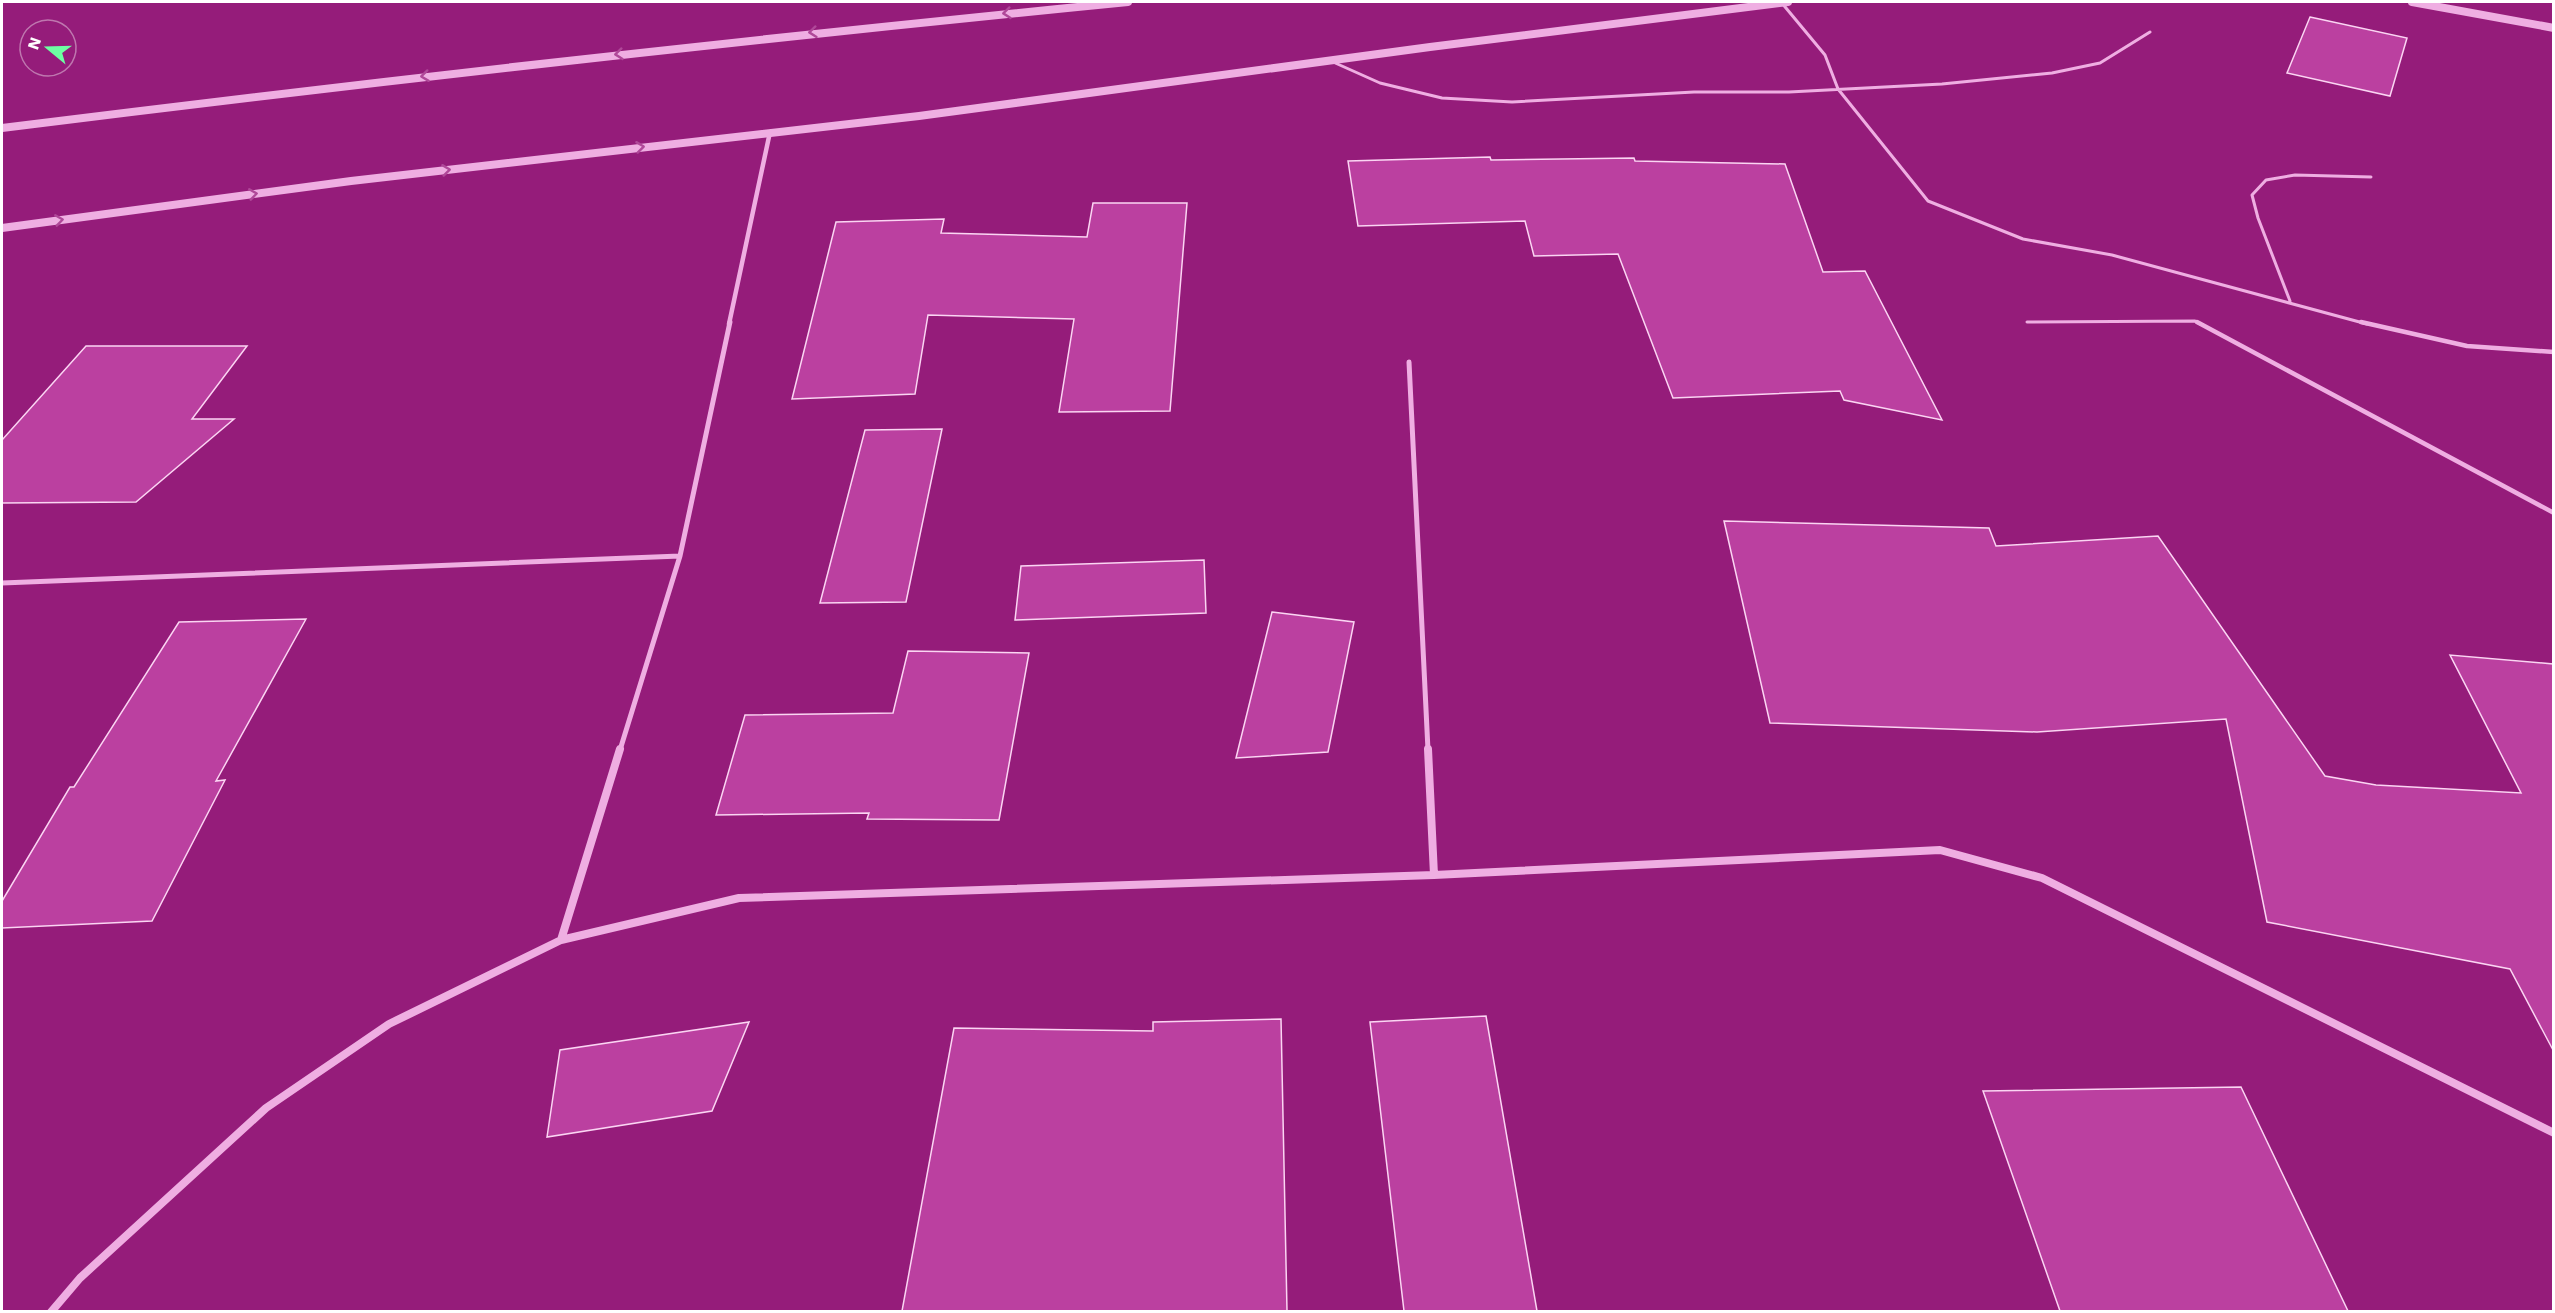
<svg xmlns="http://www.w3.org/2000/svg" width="2555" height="1313" font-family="'Work Sans',sans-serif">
  <rect width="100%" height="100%" fill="#951c7a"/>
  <path fill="#bb40a0" stroke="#fbd5f3" stroke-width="1.5" d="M2310,17L2407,38L2390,96L2287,73Z
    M1490,157L1491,160L1634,158L1635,161L1785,164L1823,272L1865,271L1942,420L1844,400L1840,391L1673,398L1618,254L1534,256L1525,221L1358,226L1348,161Z
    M1093,203H1187L1170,411L1059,412L1074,319L928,315L915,394L792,399L836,222L944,219L941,233L1087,237Z
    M86,346H247L192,419H234L136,502L2,503V440Z
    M942,429L906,602L820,603L865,430Z
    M1724,521L1989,528L1996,546L2158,536L2325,776L2376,785L2521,793L2450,655L2553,664V1050L2510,969L2267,922L2226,719L2037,732L1770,723Z
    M1204,560L1206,613L1015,620L1021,566Z
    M1272,612L1354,622L1328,752L1236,758Z
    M306,619L216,781L225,780L152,921L2,928V901L70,787H74L179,622Z
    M908,651L1029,653L999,820L867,819L869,813L716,815L745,715L893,713Z
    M1486,1016L1537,1311H1404L1370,1022Z
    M1281,1019L1287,1311H902L954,1028L1153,1031V1022Z
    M749,1022L712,1111L547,1137L560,1050Z
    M2241,1087L2348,1311H2060L1983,1091Z"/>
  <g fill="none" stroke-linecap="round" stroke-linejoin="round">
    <path stroke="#efaee2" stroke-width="3" d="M1781,2L1825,55L1838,89L1928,201L2023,239L2112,255L2367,324
      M1333,62L1380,83L1442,98L1512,102L1694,92H1789L1942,84L2052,73L2100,63L2150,32
      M2290,301L2258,218L2252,195L2266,180L2295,175L2371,177
      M2027,322L2195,321L2200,324"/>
    <path stroke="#efaee2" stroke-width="4.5" d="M2197,322L2554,513
      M2361,322L2467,346L2554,352"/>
    <path stroke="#efaee2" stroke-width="4.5" d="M729,324L770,132"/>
    <path stroke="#efaee2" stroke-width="5" d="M1409,362L1428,750
      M2,583L680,556
      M620,750L680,556L730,322"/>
    <path stroke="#efaee2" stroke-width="8" d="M1428,749L1434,875
      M561,940L620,749
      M51,1312L80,1278L266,1108L389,1024L561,940L739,898L1434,875L1940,850L2042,878L2554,1133"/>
    <path stroke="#efaee2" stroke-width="8" d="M2412,2L2554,28
      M2,128C377,81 752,39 1128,2
      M2,228L351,181L919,116L1430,47L1788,2"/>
  </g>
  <defs><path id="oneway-chevron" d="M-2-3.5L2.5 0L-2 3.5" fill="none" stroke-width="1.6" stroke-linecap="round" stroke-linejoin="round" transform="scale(1.5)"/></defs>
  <g stroke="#b04899">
    <use href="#oneway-chevron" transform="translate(1007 13) rotate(174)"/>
    <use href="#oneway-chevron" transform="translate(813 32) rotate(174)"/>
    <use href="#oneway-chevron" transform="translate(619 54) rotate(174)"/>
    <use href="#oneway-chevron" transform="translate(425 76) rotate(173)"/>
    <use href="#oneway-chevron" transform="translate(640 147) rotate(-7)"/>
    <use href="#oneway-chevron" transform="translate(446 170) rotate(-7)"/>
    <use href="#oneway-chevron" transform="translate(253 194) rotate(-8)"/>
    <use href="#oneway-chevron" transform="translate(59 220) rotate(-8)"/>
  </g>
  <rect width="2555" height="1313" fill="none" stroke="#ffffff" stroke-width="6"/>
  <g transform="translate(48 48) rotate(289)"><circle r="28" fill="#951c7a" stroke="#bf77af" stroke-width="1.5"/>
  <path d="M0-4.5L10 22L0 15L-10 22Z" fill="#6dffa2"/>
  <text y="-9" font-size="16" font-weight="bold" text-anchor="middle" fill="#ffffff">N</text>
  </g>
</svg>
